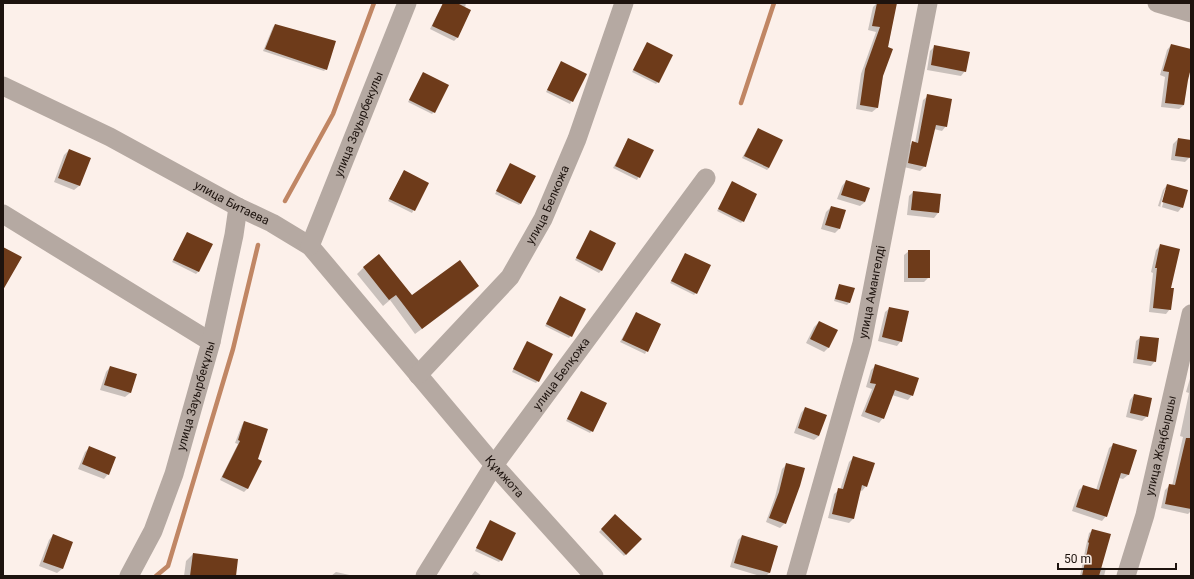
<svg xmlns="http://www.w3.org/2000/svg" width="1194" height="579" font-family="Roboto,sans-serif">
  <rect width="100%" height="100%" fill="#fcf0ea"/>
  <path fill="#0003" fill-rule="evenodd" d="M443,3H466L465,8L470,11L457,38L454,41L430,29Z
    M877,3H896L877,108L872,112L856,109L861,74L876,32L868,30L873,7Z
    M275,25L326,69L324,71L263,51L273,27Z
    M647,43L658,82L656,84L632,72Z
    M1171,45L1191,50V64L1187,79L1184,105L1179,109L1161,107L1165,77L1160,75L1167,50Z
    M935,46L965,71L961,76L927,70L930,51Z
    M560,65L586,74L570,104L546,92Z
    M423,73L434,112L432,114L408,102Z
    M928,96L946,126L942,131L934,129L925,166L920,171L904,167L908,147L913,142L915,143L923,100Z
    M758,129L769,168L767,170L742,158Z
    M1178,139L1191,141L1189,158L1185,162L1171,160L1173,144Z
    M627,141L653,151L637,180L613,168Z
    M69,150L89,158L79,186L74,190L54,182L64,155Z
    M510,165L521,203L519,205L495,194Z
    M404,172L428,184L412,213L388,201Z
    M846,181L869,188L865,202L860,206L837,199L842,186Z
    M732,182L743,221L741,223L717,211Z
    M1167,185L1182,207L1178,212L1158,206L1163,190ZM1165,189H1167L1162,207H1160Z
    M913,192L940,195L938,213L934,218L907,215L909,196Z
    M831,207L845,211L839,229L835,233L821,229L826,212Z
    M187,233L198,272L196,274L172,262Z
    M589,233L601,271L599,273L575,260Z
    M1161,245L1170,309L1166,314L1149,312L1153,273L1151,272L1156,250Z
    M909,251L929,277L924,282H904V255Z
    M685,254L696,293L694,295L670,283Z
    M364,267L412,297L478,286L472,292L415,334L390,300L383,306L357,274Z
    M840,285L849,303L847,305L834,301L838,287Z
    M559,299L571,336L569,338L545,326Z
    M890,308L901,341L897,346L878,341L885,312Z
    M636,313L660,325L645,354L620,342Z
    M819,322L829,347L824,352L806,343L814,327Z
    M1141,337L1155,361L1151,366L1133,363L1136,341Z
    M525,345L538,381L536,383L512,372Z
    M876,365L912,395L908,400L892,395L883,418L879,423L861,416L872,389L866,387L871,370Z
    M110,367L136,375L130,393L125,397L100,390L106,372Z
    M1191,375V511L1188,514L1161,508L1165,490L1170,485L1172,486L1183,437L1180,436L1189,393L1186,392Z
    M581,392L592,431L590,433L566,421Z
    M1134,395L1147,416L1142,421L1126,417L1130,400Z
    M805,408L819,436L814,440L794,433L801,413Z
    M244,422L257,459L261,461L247,489L244,492L220,480L238,444L235,443L242,425Z
    M1114,444L1135,451L1128,475L1123,479L1119,478L1106,516L1102,521L1072,511L1079,490L1083,486L1096,490L1109,448Z
    M90,447L108,474L104,479L78,469L85,452Z
    M854,457L866,486L862,491L860,490L853,519L849,523L828,518L834,494L839,490H840L849,462Z
    M787,464L785,523L780,528L766,522L775,497L782,469Z
    M615,515L641,539L624,556L599,532Z
    M488,524L501,560L499,562L475,551Z
    M1093,530L1100,567L1106,568L1104,576H1080L1086,546L1089,533Z
    M53,535L72,543L62,569L57,573L39,566L49,540Z
    M742,536L777,546L769,573L766,576H760L730,567L738,540Z
    M193,554L235,576H184L186,561Z
    M475,571L482,576H471Z
    M336,572L354,576H331Z"/>
  <g fill="none" stroke-linecap="round" stroke-linejoin="round">
    <path stroke="#c08664" stroke-width="4.5" d="M741,103L774,3
      M285,201L333,114L374,3
      M156,576L168,566L233,349L258,245"/>
  </g>
  <path fill="#6e3b1a" d="M443,3H457L471,10L458,38L432,26Z
    M877,3H897L888,47L893,49L883,76L878,108L860,105L865,69L880,27L872,26Z
    M275,24L336,41L327,70L265,49Z
    M647,42L673,55L659,83L633,70Z
    M1171,44L1191,49V68L1188,80L1184,105L1165,103L1169,72L1163,71Z
    M934,45L970,52L966,72L931,65Z
    M561,61L587,74L573,102L547,90Z
    M423,72L449,85L435,113L409,100Z
    M927,94L952,99L947,127L936,125L926,167L908,163L912,141L918,143Z
    M758,128L783,140L769,168L744,156Z
    M628,138L654,150L640,178L615,166Z
    M1178,138L1191,140V158L1175,156Z
    M69,149L91,158L80,186L58,178Z
    M510,163L536,176L521,204L496,191Z
    M404,170L429,183L415,211L389,199Z
    M846,180L870,188L865,202L841,195Z
    M732,181L757,194L744,222L718,209Z
    M1167,184L1188,190L1183,208L1162,202Z
    M913,191L941,194L939,213L911,210Z
    M831,206L846,210L840,229L825,225Z
    M590,230L616,243L602,271L576,258Z
    M187,232L213,244L199,272L173,260Z
    M1160,244L1180,249L1171,288H1174L1171,310L1153,308L1157,268H1155Z
    M3,247L22,257L3,290Z
    M908,250H930V278H908Z
    M685,253L711,265L697,294L671,281Z
    M379,254L412,295L460,260L479,286L422,329L396,295L389,300L363,267Z
    M839,284L855,288L850,303L835,299Z
    M560,296L586,309L572,337L546,324Z
    M889,307L909,311L902,342L882,337Z
    M636,312L661,324L648,352L622,340Z
    M819,321L838,330L829,348L810,339Z
    M1140,336L1159,338L1156,362L1137,359Z
    M527,341L553,354L539,382L513,369Z
    M875,364L919,378L913,396L895,390L884,419L865,412L876,384L870,383Z
    M110,366L137,374L131,393L104,385Z
    M581,391L607,403L593,432L567,419Z
    M1134,394L1152,398L1148,417L1130,413Z
    M805,407L827,415L819,436L798,428Z
    M244,421L268,429L258,459L262,461L248,489L222,477L240,441L238,440Z
    M1186,438H1191V509L1165,504L1169,484L1175,485Z
    M1113,443L1137,450L1129,475L1121,473L1107,517L1076,507L1083,485L1099,490Z
    M89,446L116,457L109,475L82,464Z
    M853,456L875,463L867,487L862,485L854,519L832,514L838,488L843,489Z
    M786,463L805,468L800,486L786,524L769,518L779,492Z
    M615,514L642,539L626,555L601,529Z
    M490,520L516,533L502,561L476,548Z
    M1092,529L1111,534L1099,576H1082L1089,543L1088,542Z
    M53,534L73,542L63,569L43,562Z
    M742,535L778,546L770,573L734,563Z
    M193,553L238,559L236,576H190Z"/>
  <g fill="none" stroke-linecap="round" stroke-linejoin="round">
    <g stroke="#b5a9a2" stroke-width="19">
      <path d="M1157,3L1191,13"/>
      <path id="s1" d="M3,86L110,137L238,207L272,223L310,246L494,465L594,576"/>
      <path d="M3,214L211,342"/>
      <path id="s2" d="M310,246L407,3"/>
      <path id="s3" d="M418,375L510,277L543,219L577,139L624,3"/>
      <path id="s4" d="M129,576L153,531L174,474L211,342L234,235L238,207"/>
      <path id="s5" d="M425,576L494,465L706,178"/>
      <path id="s6" d="M796,576L862,343L928,3"/>
      <path id="s7" d="M1126,576L1145,515L1191,314"/>
    </g>
  </g>
  <g text-anchor="middle" stroke-width="4" stroke-linejoin="round" paint-order="stroke">
    <g font-size="12" fill="#1d130e" stroke="#fcf0ea">
      <text dy="4" stroke="none"><textPath href="#s2" startOffset="131">улица Зауырбекулы</textPath></text>
      <text dy="4" stroke="none"><textPath href="#s1" startOffset="257">улица Битаева</textPath></text>
      <text dy="4" stroke="none"><textPath href="#s3" startOffset="216">улица Белкожа</textPath></text>
      <text dy="4" stroke="none"><textPath href="#s6" startOffset="294">улица Амангелді</textPath></text>
      <text dy="4" stroke="none"><textPath href="#s5" startOffset="244">улица Белқожа</textPath></text>
      <text dy="4" stroke="none"><textPath href="#s4" startOffset="193">улица Зауырбекұлы</textPath></text>
      <text dy="4" stroke="none"><textPath href="#s7" startOffset="135">улица Жаңбыршы</textPath></text>
      <text dy="4" stroke="none"><textPath href="#s1" startOffset="648">Құмжота</textPath></text>
    </g>
  </g>
  <rect width="1194" height="579" fill="none" stroke="#1d130e" stroke-width="8"/>
  <path d="M1058 563v6h118v-6" fill="none" stroke="#1d130e" stroke-width="2"/>
  <text x="1064" y="563" font-size="12" fill="#1d130e" stroke="#fcf0ea" stroke-width="3" paint-order="stroke">50 m</text>
</svg>
